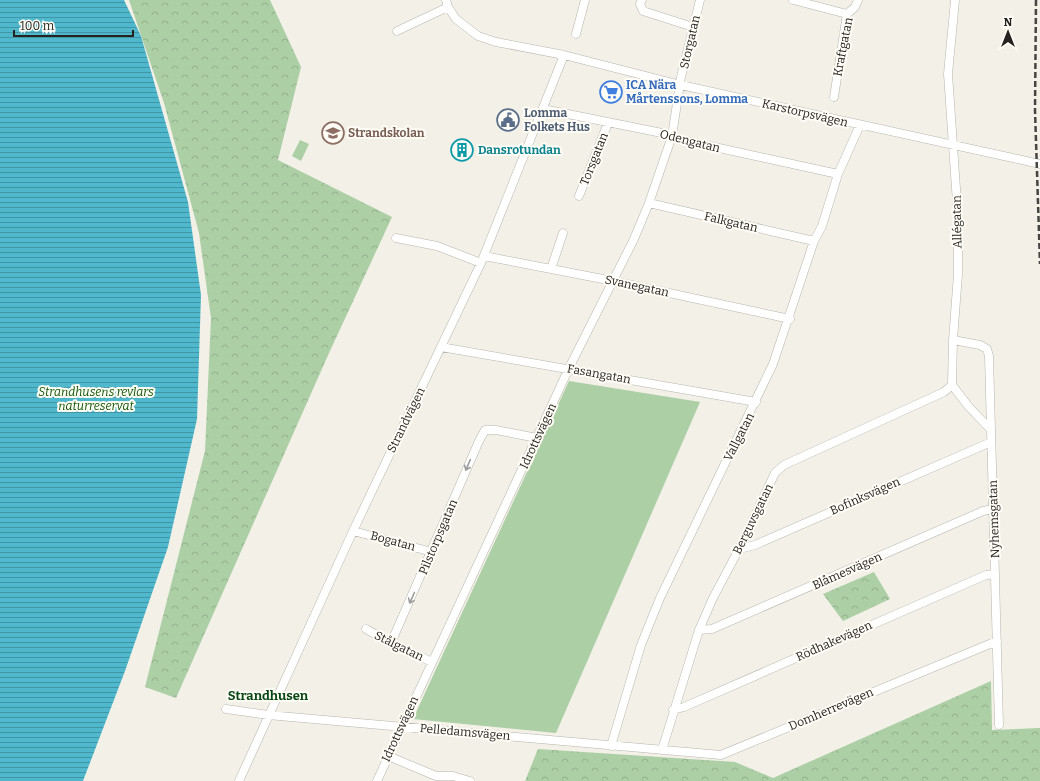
<svg xmlns="http://www.w3.org/2000/svg" width="1040" height="781" font-family="Bitter,serif">
  <defs>
    <pattern id="park-crowns" width="20" height="18" patternUnits="userSpaceOnUse"><rect width="20" height="18" fill="#accfa5"/><path d="M2 6a3 3 0 1 1 6 0M12 15a3 3 0 1 1 6 0" fill="none" stroke="#94b18e"/></pattern>
    <pattern id="water-rules" width="6" height="5" patternUnits="userSpaceOnUse"><rect width="6" height="5" fill="#50b8cc"/><path d="M0 2.5h6" fill="none" stroke="#4295a5"/></pattern>
  </defs>
  <rect width="100%" height="100%" fill="#f2f0e7"/>
  <path fill="#accfa5" d="M300,140L309,144L301,161L292,156Z
    M569,381L700,402L556,733L413,719Z"/>
  <path fill="url(#park-crowns)" d="M129,0H270L301,67L278,160L392,217L329,353L176,698L145,687L205,451L211,318L199,233L164,103Z
    M874,572L890,599L843,621L823,594Z
    M991,681L992,730L1040,728V781H525L538,749L735,762L773,778Z"/>
  <path fill="url(#water-rules)" d="M0,0H124L141,36L188,202L201,295L197,419L168,547L125,671L83,781H0Z"/>
  <g fill="none" stroke-linecap="round" stroke-linejoin="round">
    <g stroke="#b7b5ad" stroke-width="9">
      <path id="minor" d="M446,0L448,7L456,19L478,36L496,42L564,55L681,85L1040,164
        M642,0L640,4L643,11L693,27
        M793,0L847,14
        M955,0L948,74L958,217V274L953,340L952,385L969,407L991,430
        M397,31L448,7
        M576,34L585,0
        M834,97L847,14L855,7L858,0
        M543,109L662,133L678,139L838,174
        M579,196L608,123
        M649,203L814,241
        M396,238L437,246L481,263
        M484,256L613,281L790,319
        M551,269L563,233
        M953,340L980,345L987,349L989,356L999,725
        M441,347L756,402
        M353,531L432,552
        M739,549L755,545L991,442
        M366,629L391,643L432,662
        M699,630L712,629L983,511L993,509
        M391,643L479,441L485,430H496L537,438
        M226,709L268,715L721,755L997,641
        M673,710L684,707L986,575L995,574
        M611,746L641,645L660,598L773,364L814,241L822,226L838,174L860,125
        M662,750L699,630L713,598L739,549L775,473L784,465L944,392L952,385
        M388,756L436,776H453L470,781
        M239,781L353,531L481,263L564,55
        M377,781L569,368L634,239L649,203L672,136L681,77L700,0"/>
    </g>
    <use href="#minor" stroke="#fff" stroke-width="8"/>
    <path stroke="#464541" stroke-width="2.5" stroke-dasharray="6 3" stroke-linecap="butt" d="M1036,0L1035,110L1040,264"/>
  </g>
  <defs><path id="oneway-shaft" d="M-6 0H5M1.5-3L5.5 0L1.5 3" fill="none" stroke-width="1.6" stroke-linecap="round" stroke-linejoin="round"/></defs>
  <g stroke="#9c9c9b">
    <use href="#oneway-shaft" transform="translate(468 465) rotate(113)"/>
    <use href="#oneway-shaft" transform="translate(412 598) rotate(114)"/>
  </g>
  <defs>
    <g id="supermarket-ring" transform="scale(1.15)"><circle r="9.5" fill="#fffdf6" stroke="#3f7fe0" stroke-width="1.5"/><path d="M-6-5.5h2.5l.6 2H6L4.5 2H-2.5L-4.4-4H-6ZM-1.5 3.2a1.3 1.3 0 1 0 .1 0ZM3 3.2a1.3 1.3 0 1 0 .1 0Z" fill="#3f7fe0"/></g>
    <g id="civic-ring" transform="scale(1.15)"><circle r="9.5" fill="#fffdf6" stroke="#5c6f8a" stroke-width="1.5"/><path d="M-.6-6.5H3V-4.5H.6V-3L4-1V1h2V6H-6V1h2V-1L-.6-3ZM-1.2 2.5V6h2.4V2.5Z" fill="#5c6f8a"/></g>
    <g id="school-ring" transform="scale(1.15)"><circle r="9.5" fill="#fffdf6" stroke="#8d6e63" stroke-width="1.5"/><path d="M0-5L7-2L0 1L-7-2ZM-4 1L0 2.5L4 1V4Q0 6-4 4Z" fill="#8d6e63"/></g>
    <g id="building-ring" transform="scale(1.15)"><circle r="9.5" fill="#fffdf6" stroke="#0f9aa8" stroke-width="1.5"/><path d="M-4-6H4V6H1V3H-1V6H-4ZM-2.5-4.3h1.7v1.8h-1.7ZM.8-4.3h1.7v1.8H.8ZM-2.5-1h1.7V.8h-1.7ZM.8-1h1.7V.8H.8Z" fill="#0f9aa8"/></g>
  </defs>
  <g fill-rule="evenodd">
    <use href="#supermarket-ring" x="611" y="92"/>
    <use href="#civic-ring" x="508" y="120"/>
    <use href="#school-ring" x="333" y="133"/>
    <use href="#building-ring" x="462" y="150"/>
  </g>
  <g text-anchor="middle" stroke-width="4" stroke-linejoin="round" paint-order="stroke">
    <g font-size="12" fill="#242320" stroke="#fffdf6">
      <text transform="translate(690 42) rotate(-77)" y="4">Storgatan</text>
      <text transform="translate(843 47) rotate(-79)" y="4">Kraftgatan</text>
      <text transform="translate(805 113) rotate(13)" y="4">Karstorpsvägen</text>
      <text transform="translate(690 141) rotate(14)" y="4">Odengatan</text>
      <text transform="translate(594 159) rotate(-68)" y="4">Torsgatan</text>
      <text transform="translate(731 222) rotate(13)" y="4">Falkgatan</text>
      <text transform="translate(957 222) rotate(-91)" y="4">Allégatan</text>
      <text transform="translate(637 286) rotate(12)" y="4">Svanegatan</text>
      <text transform="translate(599 374) rotate(10)" y="4">Fasangatan</text>
      <text transform="translate(406 420) rotate(-64)" y="4">Strandvägen</text>
      <text transform="translate(538 436) rotate(-65)" y="4">Idrottsvägen</text>
      <text transform="translate(739 437) rotate(-63)" y="4">Vallgatan</text>
      <text transform="translate(865 496) rotate(-24)" y="4">Bofinksvägen</text>
      <text transform="translate(753 519) rotate(-64)" y="4">Berguvsgatan</text>
      <text transform="translate(994 519) rotate(-92)" y="4">Nyhemsgatan</text>
      <text transform="translate(438 537) rotate(-67)" y="4">Pilstorpsgatan</text>
      <text transform="translate(393 541) rotate(15)" y="4">Bogatan</text>
      <text transform="translate(847 571) rotate(-24)" y="4">Blåmesvägen</text>
      <text transform="translate(834 641) rotate(-24)" y="4">Rödhakevägen</text>
      <text transform="translate(399 646) rotate(26)" y="4">Stålgatan</text>
      <text transform="translate(831 709) rotate(-23)" y="4">Domherrevägen</text>
      <text transform="translate(400 729) rotate(-65)" y="4">Idrottsvägen</text>
      <text transform="translate(465 732) rotate(5)" y="4">Pelledamsvägen</text>
    </g>
    <g font-size="12" font-weight="bold" fill="#366cbe" stroke="#fffdf6" text-anchor="start">
      <text x="626" y="89">ICA Nära<tspan x="626" dy="14">Mårtenssons, Lomma</tspan></text>
    </g>
    <g font-size="12" font-weight="bold" fill="#4e5e75" stroke="#fffdf6" text-anchor="start">
      <text x="524" y="117">Lomma<tspan x="524" dy="14">Folkets Hus</tspan></text>
    </g>
    <g font-size="12" font-weight="bold" fill="#785e54" stroke="#fffdf6" text-anchor="start">
      <text x="348" y="137">Strandskolan</text>
    </g>
    <g font-size="12" font-weight="bold" fill="#0d838f" stroke="#fffdf6" text-anchor="start">
      <text x="478" y="154">Dansrotundan</text>
    </g>
    <g font-size="12" font-style="italic" fill="#115601" stroke="#fffdf6">
      <text x="96" y="396">Strandhusens revlars<tspan x="96" dy="14">naturreservat</tspan></text>
    </g>
    <g font-size="13" font-weight="bold" fill="#094715" stroke="#fffdf6">
      <text x="268" y="700">Strandhusen</text>
    </g>
  </g>
  <g transform="translate(1008 32)" stroke="#fffdf6" stroke-width="3" paint-order="stroke">
  <path d="M0-3L7 15L0 10L-7 15Z" fill="#242320"/>
  <text y="-6" font-size="11" font-weight="bold" text-anchor="middle" fill="#242320">N</text>
  </g>
  <path d="M14 30v6h119v-6" fill="none" stroke="#242320" stroke-width="2"/>
  <text x="20" y="30" font-size="12" fill="#242320" stroke="#fffdf6" stroke-width="3" paint-order="stroke">100 m</text>
</svg>
